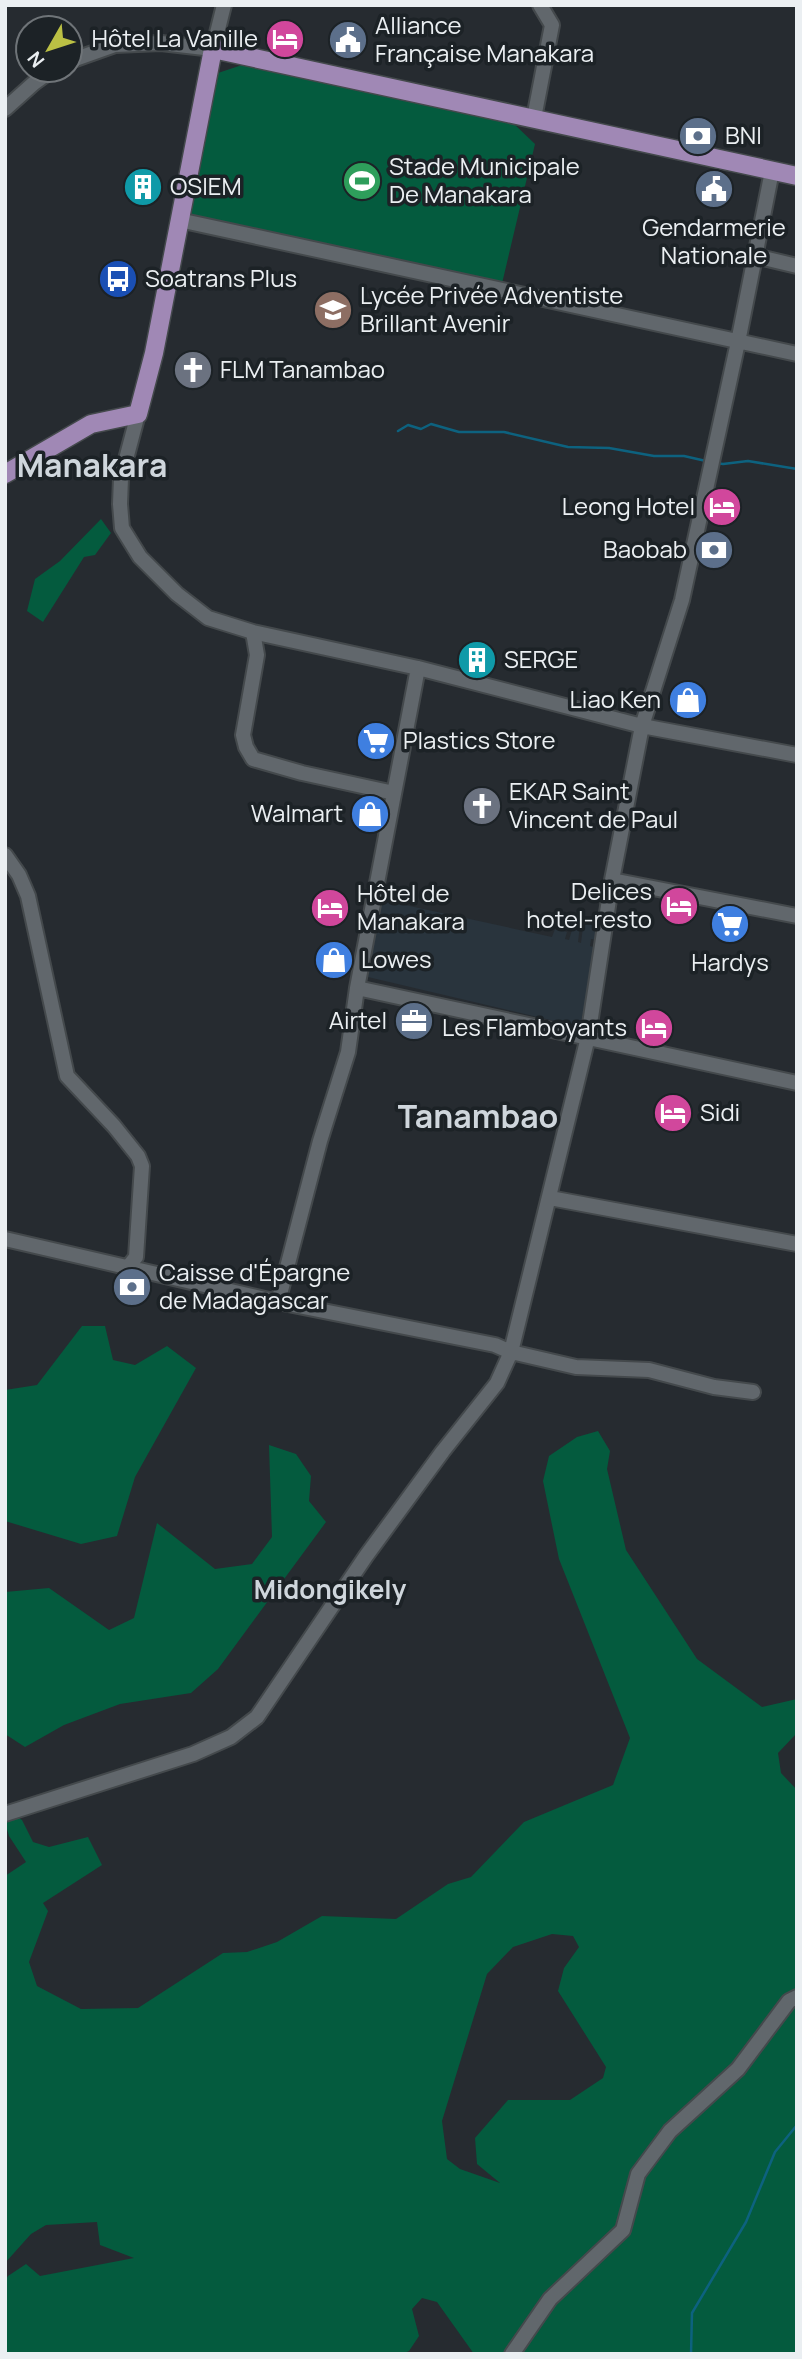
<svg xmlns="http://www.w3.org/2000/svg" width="802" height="2359" font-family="Manrope,sans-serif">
  <rect width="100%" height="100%" fill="#262b30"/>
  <path fill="#29343d" d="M382,900L552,937L555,929L567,932L565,939L569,940L572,930L568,929L571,915L581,917L578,942L581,943L584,919L602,923L598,940L591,939L590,946L596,948L580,1027L368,977Z"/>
  <path fill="#045b3e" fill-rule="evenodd" d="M245,64L513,123L535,144L500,292L190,217L215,74Z
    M101,519L111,533L95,555L84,557L43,622L27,611L35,579L60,561Z
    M82,1326H105L113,1360L135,1365L167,1346L196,1368L135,1477L117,1536L81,1544L5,1521V1390L37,1385Z
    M598,1431L610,1451L607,1469L626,1550L697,1659L762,1707L797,1699V1733L778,1753L781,1773L797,1790V2354H474L437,2302L422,2298L412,2309L419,2336L409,2351L402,2354H5V2281L8,2276L26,2264L40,2276L134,2258L100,2245L97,2222L46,2225L31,2234L5,2263V1876L26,1862L9,1836L5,1822L17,1817L22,1820L33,1842L49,1847L88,1837L102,1865L43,1903L48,1911L29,1962L37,1986L81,2009L138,2008L223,1953L247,1952L277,1942L322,1916L396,1919L448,1884L471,1877L524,1822L613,1785L630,1738L559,1559L543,1481L549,1456L577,1437ZM552,1934L573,1936L579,1947L564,1968L558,1991L606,2067L603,2078L570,2100H508L475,2138L477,2164L500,2183L460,2169L447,2159L442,2121L487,1974L513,1947Z
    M269,1445L296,1454L311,1476L309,1501L326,1522L218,1669L191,1693L120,1704L64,1725L25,1747L5,1734V1592L49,1588L109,1630L134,1618L157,1523L215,1569L252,1564L272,1537Z"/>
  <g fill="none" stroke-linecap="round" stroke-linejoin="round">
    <path stroke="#0d627f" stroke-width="2.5" d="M398,431L408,425L421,429L431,424L459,432H504L568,447L609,448L654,456H684L706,461
      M716,463L723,464L748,461L797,469
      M691,2354L692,2313L746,2222L775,2152L797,2125"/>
    <g stroke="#44494c" stroke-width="18">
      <path id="minor" d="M70,61L115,45L161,43L213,49L224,5
        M5,109L34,83L52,70
        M534,118L552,25L540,5
        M179,220L797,354
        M755,256L797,266
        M138,414L121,478L120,504L122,528L140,557L177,594L208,618L253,632L418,668L642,726L797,755
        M253,632L257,655L243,735L246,747L253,759L302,773L394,793
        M418,668L357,988L348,1052L320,1141L278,1302L495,1345L511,1352L588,1037L612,880L642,726L682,600L738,342L772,171
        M5,855L19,875L28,896L67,1076L114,1126L138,1156L142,1166L136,1257L128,1267
        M612,880L797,916
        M357,988L797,1083
        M550,1198L797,1244
        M5,1239L278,1302
        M5,1814L193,1754L231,1737L257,1717L366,1556L443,1451L497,1383L511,1352L576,1367L649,1370L714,1387L753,1392
        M512,2354L550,2299L623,2230L638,2174L670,2131L738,2069L789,2001L797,1997"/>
    </g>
    <g stroke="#44494c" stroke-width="21">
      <path id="major" d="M5,474L91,424L138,414L154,353L213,49L797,176"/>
    </g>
    <use href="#minor" stroke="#61676c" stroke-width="14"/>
    <use href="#major" stroke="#a088b5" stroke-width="18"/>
  </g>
  <defs>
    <g id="hotel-disc" transform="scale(2.0125)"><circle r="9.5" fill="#d1479c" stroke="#1c2226"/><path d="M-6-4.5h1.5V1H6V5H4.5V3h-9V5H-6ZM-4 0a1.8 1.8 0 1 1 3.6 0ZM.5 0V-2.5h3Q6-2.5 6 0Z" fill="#fff"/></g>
    <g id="civic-disc" transform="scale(2.0125)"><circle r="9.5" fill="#5c6f8a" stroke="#1c2226"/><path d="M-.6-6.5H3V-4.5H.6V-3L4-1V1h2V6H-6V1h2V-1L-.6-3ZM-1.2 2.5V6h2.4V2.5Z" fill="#fff"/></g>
    <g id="bank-disc" transform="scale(2.0125)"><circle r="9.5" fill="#5c6f8a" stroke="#1c2226"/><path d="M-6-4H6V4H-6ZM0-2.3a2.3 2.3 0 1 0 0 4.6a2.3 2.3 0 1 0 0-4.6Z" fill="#fff"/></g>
    <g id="stadium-disc" transform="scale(2.0125)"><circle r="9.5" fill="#2e9e5b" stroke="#1c2226"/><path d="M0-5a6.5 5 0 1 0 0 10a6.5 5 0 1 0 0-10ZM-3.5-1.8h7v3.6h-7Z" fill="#fff"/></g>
    <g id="building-disc" transform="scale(2.0125)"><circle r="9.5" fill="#0f9aa8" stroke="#1c2226"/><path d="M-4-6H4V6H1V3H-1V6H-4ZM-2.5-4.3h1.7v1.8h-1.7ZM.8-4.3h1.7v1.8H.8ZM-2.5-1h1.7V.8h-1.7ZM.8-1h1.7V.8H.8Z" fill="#fff"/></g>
    <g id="bus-disc" transform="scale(2.0125)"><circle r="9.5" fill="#1a4fb4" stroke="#1c2226"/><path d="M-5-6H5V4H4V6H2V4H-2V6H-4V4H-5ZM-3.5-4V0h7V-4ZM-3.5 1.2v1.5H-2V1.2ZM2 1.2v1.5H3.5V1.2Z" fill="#fff"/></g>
    <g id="school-disc" transform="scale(2.0125)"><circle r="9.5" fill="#8d6e63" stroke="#1c2226"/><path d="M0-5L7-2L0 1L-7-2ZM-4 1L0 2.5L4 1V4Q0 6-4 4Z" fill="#fff"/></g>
    <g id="church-disc" transform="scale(2.0125)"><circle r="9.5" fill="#6b7280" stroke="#1c2226"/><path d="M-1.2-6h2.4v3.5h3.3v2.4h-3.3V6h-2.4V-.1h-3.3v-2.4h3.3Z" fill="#fff"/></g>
    <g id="shop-disc" transform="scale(2.0125)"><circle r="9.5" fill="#3f7fe0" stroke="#1c2226"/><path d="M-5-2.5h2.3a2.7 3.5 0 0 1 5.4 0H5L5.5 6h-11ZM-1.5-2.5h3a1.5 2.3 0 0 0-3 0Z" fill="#fff"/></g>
    <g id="supermarket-disc" transform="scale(2.0125)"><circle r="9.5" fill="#3f7fe0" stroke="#1c2226"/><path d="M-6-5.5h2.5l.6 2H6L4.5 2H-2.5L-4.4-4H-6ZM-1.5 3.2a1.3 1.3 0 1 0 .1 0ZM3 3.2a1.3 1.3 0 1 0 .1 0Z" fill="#fff"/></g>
    <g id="office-disc" transform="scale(2.0125)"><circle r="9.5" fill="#5c6f8a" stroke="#1c2226"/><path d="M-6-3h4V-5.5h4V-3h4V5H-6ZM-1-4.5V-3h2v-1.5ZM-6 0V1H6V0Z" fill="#fff"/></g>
  </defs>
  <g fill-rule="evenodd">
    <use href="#hotel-disc" x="285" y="39"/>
    <use href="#civic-disc" x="348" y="40"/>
    <use href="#bank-disc" x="698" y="136"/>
    <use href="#stadium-disc" x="362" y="181"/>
    <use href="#building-disc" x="143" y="187"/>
    <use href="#civic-disc" x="714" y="189"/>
    <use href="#bus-disc" x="118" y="279"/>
    <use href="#school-disc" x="333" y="310"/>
    <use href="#church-disc" x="193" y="370"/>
    <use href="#hotel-disc" x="722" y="507"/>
    <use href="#bank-disc" x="714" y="550"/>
    <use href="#building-disc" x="477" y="660"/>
    <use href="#shop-disc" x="688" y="700"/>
    <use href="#supermarket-disc" x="376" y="741"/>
    <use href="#church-disc" x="482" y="806"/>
    <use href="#shop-disc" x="370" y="814"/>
    <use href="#hotel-disc" x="679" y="906"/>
    <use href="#hotel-disc" x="330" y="908"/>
    <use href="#supermarket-disc" x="730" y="924"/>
    <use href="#shop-disc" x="334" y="960"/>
    <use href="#office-disc" x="414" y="1021"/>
    <use href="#hotel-disc" x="654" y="1028"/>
    <use href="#hotel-disc" x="673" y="1113"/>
    <use href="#bank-disc" x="132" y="1287"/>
  </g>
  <g text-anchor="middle" stroke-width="7" stroke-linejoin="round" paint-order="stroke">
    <g font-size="24" fill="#ebeff2" stroke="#1c2226" text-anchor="start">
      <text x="375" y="34">Alliance<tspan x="375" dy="28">Française Manakara</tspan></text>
      <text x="258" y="47" text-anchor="end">Hôtel La Vanille</text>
      <text x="725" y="144">BNI</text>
      <text x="389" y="175">Stade Municipale<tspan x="389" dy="28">De Manakara</tspan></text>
      <text x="170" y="195">OSIEM</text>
      <text x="714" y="236" text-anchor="middle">Gendarmerie<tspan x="714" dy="28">Nationale</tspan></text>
      <text x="145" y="287">Soatrans Plus</text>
      <text x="360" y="304">Lycée Privée Adventiste<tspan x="360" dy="28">Brillant Avenir</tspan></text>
      <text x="220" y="378">FLM Tanambao</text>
      <text x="695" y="515" text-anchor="end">Leong Hotel</text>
      <text x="687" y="558" text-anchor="end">Baobab</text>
      <text x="504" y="668">SERGE</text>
      <text x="661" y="708" text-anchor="end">Liao Ken</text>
      <text x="403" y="749">Plastics Store</text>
      <text x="509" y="800">EKAR Saint<tspan x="509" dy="28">Vincent de Paul</tspan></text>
      <text x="343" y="822" text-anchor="end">Walmart</text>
      <text x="652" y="900" text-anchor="end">Delices<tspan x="652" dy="28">hotel-resto</tspan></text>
      <text x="357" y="902">Hôtel de<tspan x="357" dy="28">Manakara</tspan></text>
      <text x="361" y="968">Lowes</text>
      <text x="730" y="971" text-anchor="middle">Hardys</text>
      <text x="387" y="1029" text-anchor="end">Airtel</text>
      <text x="627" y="1036" text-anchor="end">Les Flamboyants</text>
      <text x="700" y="1121">Sidi</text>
      <text x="159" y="1281">Caisse d'Épargne<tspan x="159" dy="28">de Madagascar</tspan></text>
    </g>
    <g font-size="26" font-weight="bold" fill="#cfd6dc" stroke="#1c2226">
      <text x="330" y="1599">Midongikely</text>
    </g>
    <g font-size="32" font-weight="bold" fill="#cfd6dc" stroke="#1c2226">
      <text x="92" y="477">Manakara</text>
      <text x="478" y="1128">Tanambao</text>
    </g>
  </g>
  <rect width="802" height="2359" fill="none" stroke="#ebeff2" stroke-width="14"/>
  <g transform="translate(49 49) rotate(231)"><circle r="33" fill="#1c2226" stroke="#6f7478" stroke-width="2"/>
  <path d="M0-5L12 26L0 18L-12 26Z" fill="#bbc044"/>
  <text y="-10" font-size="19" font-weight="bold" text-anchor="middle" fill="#ebeff2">N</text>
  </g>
</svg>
